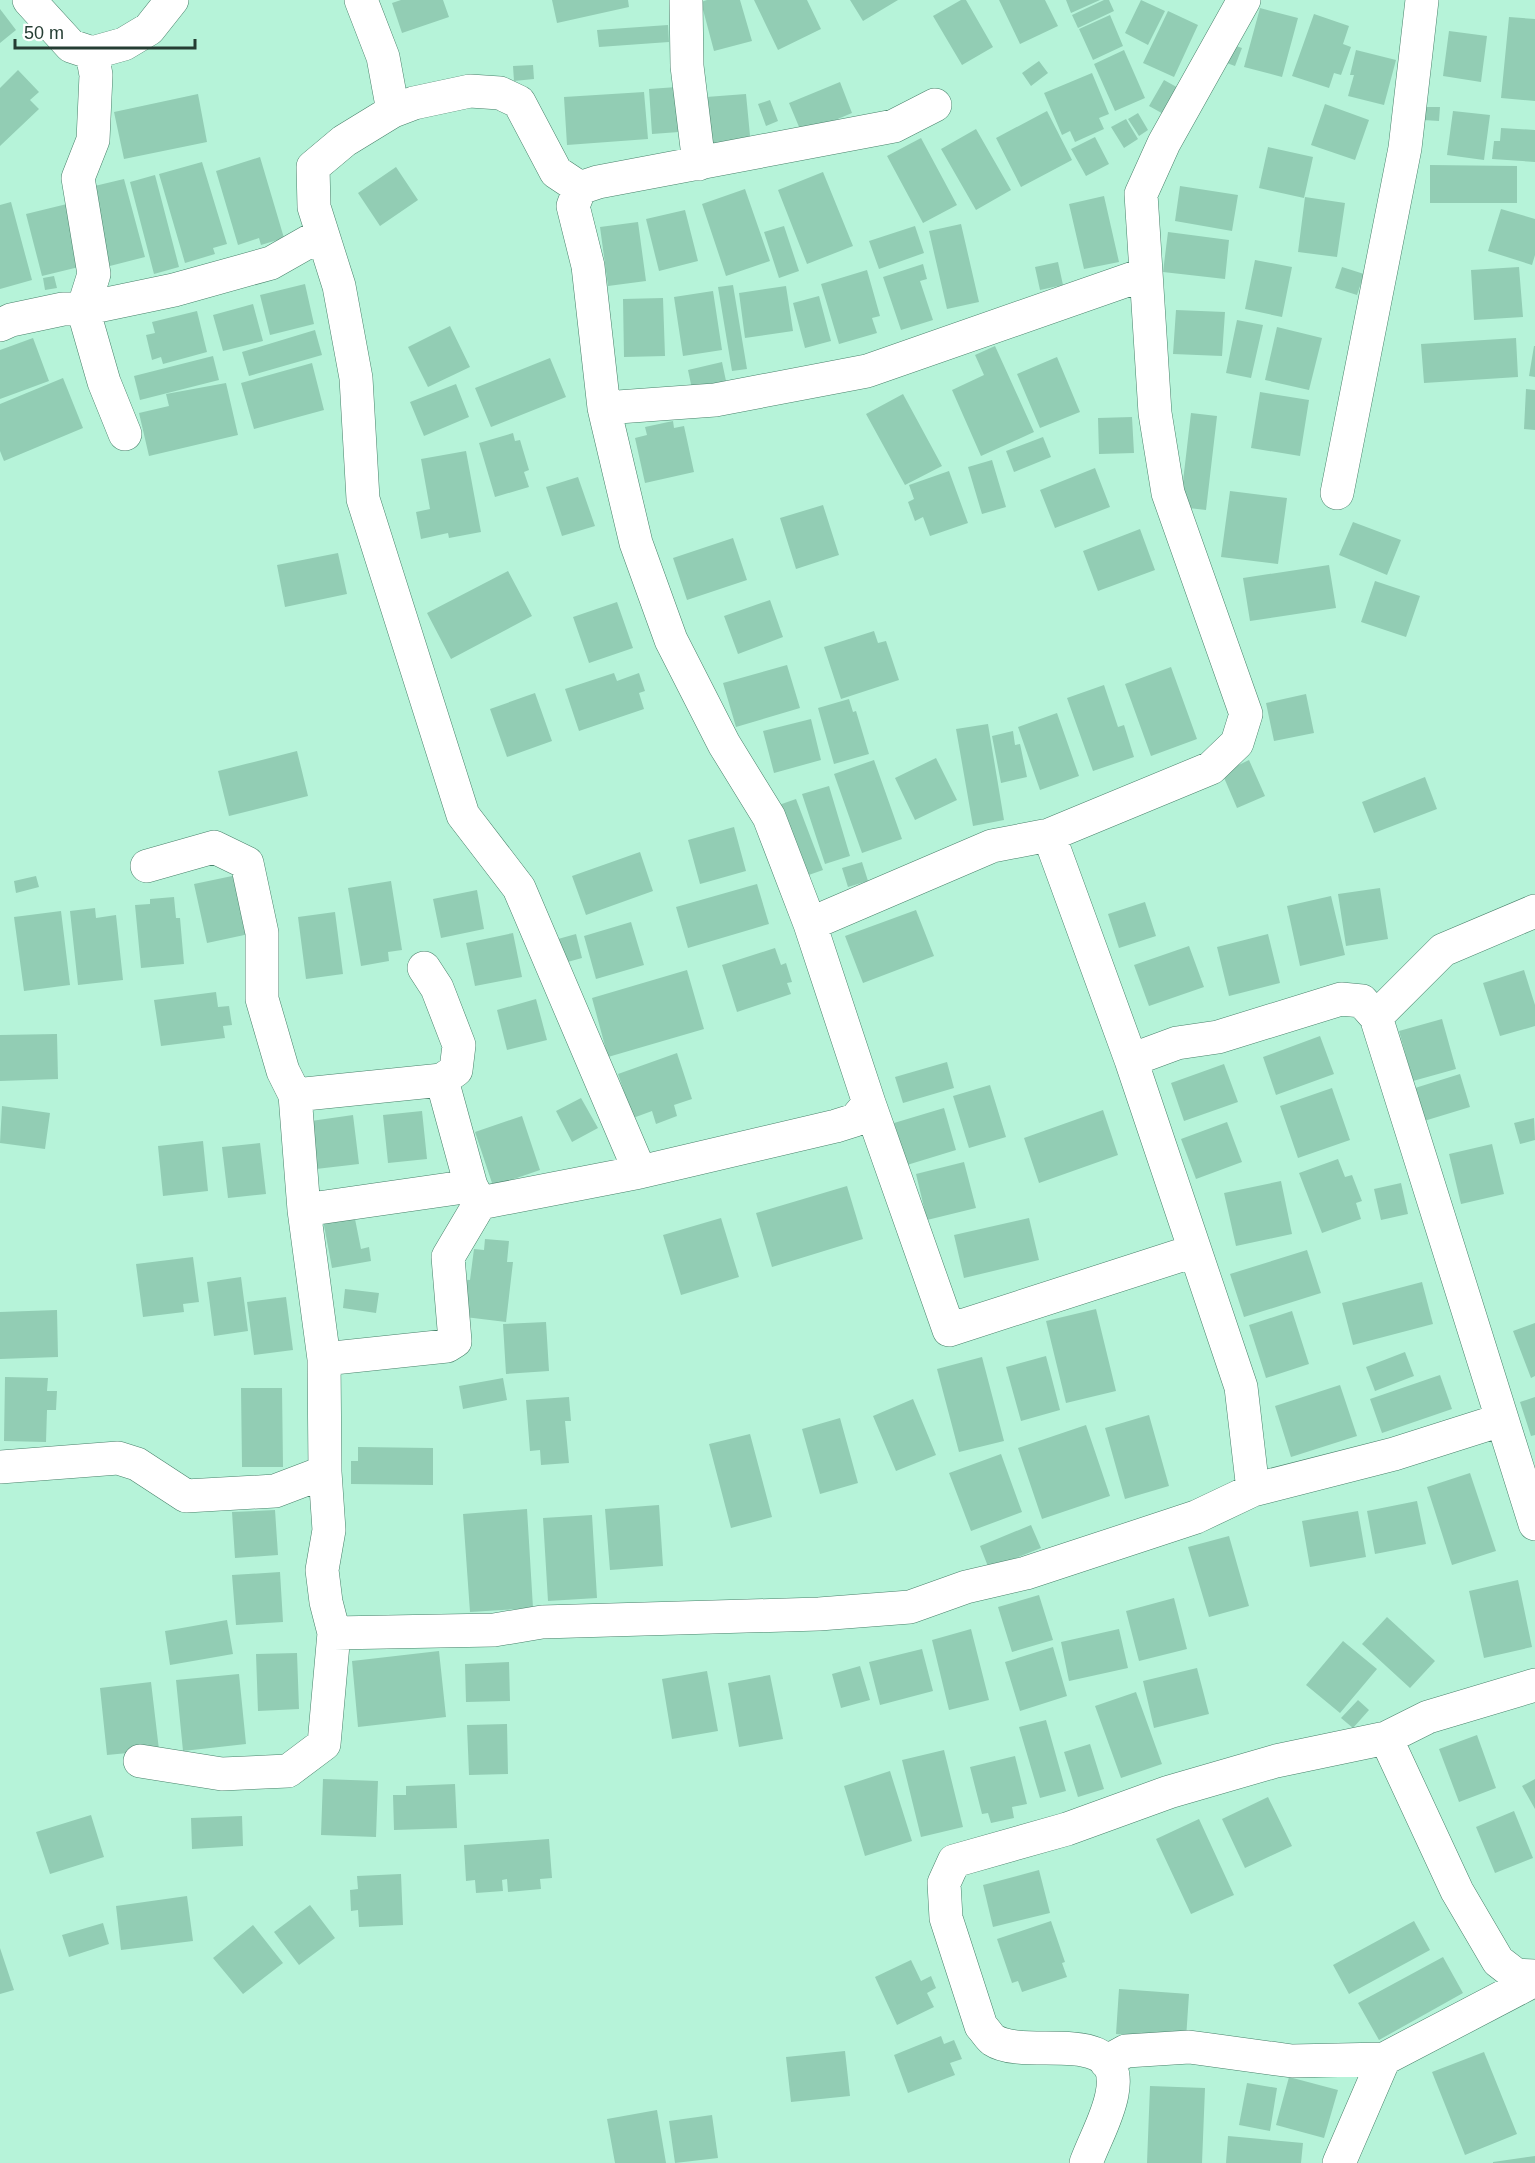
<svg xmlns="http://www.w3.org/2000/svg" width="1535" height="2163" font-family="Helvetica,sans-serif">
  <rect width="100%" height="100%" fill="#b6f3d9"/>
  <path fill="#92cdb4" d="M401,0H443L449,17L402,33L392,3Z
    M552,0H628L629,7L557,23Z
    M707,0H740L752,41L714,51L701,2Z
    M754,0H807L821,29L778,50Z
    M850,0H898L863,21Z
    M961,0H966L993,47L962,65L933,16Z
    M999,0H1045L1058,26L1020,44Z
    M1066,0H1100L1071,13Z
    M1104,0H1109L1114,11L1078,28L1072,15Z
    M1141,0L1165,11L1148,45L1125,33Z
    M1260,8L1298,18L1282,77L1244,67Z
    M0,9L16,30L0,43Z
    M1168,11L1198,25L1174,77L1143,63Z
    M1314,14L1349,26L1343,44L1351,47L1341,75L1334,73L1329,88L1292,76Z
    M1110,15L1123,46L1093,60L1079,29Z
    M1509,17L1535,19V101L1501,98Z
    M668,25L669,42L599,47L597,30Z
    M1449,31L1487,36L1481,82L1443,76Z
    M1230,44L1242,48L1235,66L1224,62Z
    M1124,50L1145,98L1115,111L1094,64Z
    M1356,50L1396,60L1384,105L1348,96L1354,75H1350Z
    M1039,61L1048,73L1031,86L1022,73Z
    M533,65L534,79L514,81L513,66Z
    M18,70L39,92L30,100L39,109L0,146V88Z
    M1092,73L1109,114L1099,118L1104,129L1075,142L1070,131L1062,135L1044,93Z
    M1164,80L1182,90L1167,116L1149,106Z
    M840,82L852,113L802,134L789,103Z
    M677,87L679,132L652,134L649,89Z
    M644,92L648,139L567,145L564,97Z
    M198,94L207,142L124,159L114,112Z
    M746,94L751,146L710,150L706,97Z
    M770,100L778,121L766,126L758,104Z
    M1325,104L1369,120L1355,160L1311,145Z
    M1424,107H1440L1439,121L1423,120Z
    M1047,111L1072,160L1021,187L996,138Z
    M1453,111L1490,115L1484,160L1447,155Z
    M1138,113L1148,130L1139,136L1128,119Z
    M1126,119L1138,139L1124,148L1111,127Z
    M1501,128L1535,130V162L1492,159L1494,141H1500Z
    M976,129L1011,190L976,210L941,149Z
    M1095,137L1109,164L1086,176L1071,149Z
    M921,138L957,205L923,223L887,156Z
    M1268,147L1313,157L1304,198L1259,188Z
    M260,157L284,238L261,245L259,238L238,245L216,171Z
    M202,162L227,244L213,248L215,254L185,263L159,174Z
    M1430,165L1517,166V203H1430Z
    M396,167L418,200L380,226L358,193Z
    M823,172L853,246L807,264L778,190Z
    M155,175L179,267L154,274L130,182Z
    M124,179L145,257L102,268L82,189Z
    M1180,186L1238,195L1232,231L1175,221Z
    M745,189L770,261L726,276L702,204Z
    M1104,196L1119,262L1084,269L1069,204Z
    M1305,197L1345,203L1337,257L1298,252Z
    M11,202L32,280L0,289V205Z
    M71,203L87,265L42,276L26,214Z
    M1501,209L1535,219V255L1532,265L1488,251Z
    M685,210L698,261L659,271L646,219Z
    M638,222L646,281L608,286L600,227Z
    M961,224L979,302L947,309L929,231Z
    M784,226L799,271L779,278L764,232Z
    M915,226L924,253L879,269L869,241Z
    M1168,232L1229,240L1225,279L1163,272Z
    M1255,260L1292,267L1282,317L1245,309Z
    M1058,262L1063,285L1040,290L1035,267Z
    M923,264L927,279L920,281L933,320L901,330L883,277Z
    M1342,267L1364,274L1357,295L1335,288Z
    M1519,267L1523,317L1474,320L1471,270Z
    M867,270L880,316L872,318L877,333L839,344L821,284Z
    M54,276L57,288L45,290L43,278Z
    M305,284L314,324L270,335L260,295Z
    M733,285L747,369L732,371L718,287Z
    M786,286L793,331L745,338L739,293Z
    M713,291L722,350L683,356L674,297Z
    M819,296L831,341L805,348L793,303Z
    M663,298L665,356L624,357L623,299Z
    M253,304L263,341L223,351L213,315Z
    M1176,310L1225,312L1222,356L1173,354Z
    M197,311L207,352L163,364L161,357L152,360L146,335L155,333L152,322Z
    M1237,320L1263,325L1251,378L1226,373Z
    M450,326L470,367L428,387L408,347Z
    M1277,327L1322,338L1309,390L1265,380Z
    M315,330L322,355L249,376L242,352Z
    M33,338L49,381L0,399V350Z
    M1516,338L1518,377L1424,383L1421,344Z
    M995,346L1034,432L981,456L952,390L984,375L975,355Z
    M1534,346H1535V377L1529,376Z
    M213,356L219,380L140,400L134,376Z
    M1057,357L1080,412L1040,428L1017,374Z
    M550,358L566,397L491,427L475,388Z
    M722,362L726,381L692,389L688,370Z
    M312,363L324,410L254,429L241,383Z
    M63,378L83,428L4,461L0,451V404Z
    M226,383L238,435L149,456L139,413L169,406L166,394Z
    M456,384L469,417L424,436L410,402Z
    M1526,389L1535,390V430L1524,429Z
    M1260,392L1309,400L1300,456L1251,448Z
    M903,394L942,466L905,485L866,414Z
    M1191,413L1217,416L1206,510L1180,507Z
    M1132,417L1134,453L1099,454L1098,418Z
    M673,421L674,428L684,426L694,472L645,483L635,438L647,435L645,427Z
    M513,433L515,441L520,440L529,470L524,472L529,487L495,497L479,443Z
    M1043,437L1051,457L1014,472L1006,451Z
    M466,451L481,532L449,538L448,533L421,539L416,512L430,509L421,459Z
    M992,460L1006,507L982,514L968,467Z
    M1095,468L1110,507L1055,528L1040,490Z
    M949,471L968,523L930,536L923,517L915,521L908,502L914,499L909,485Z
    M578,477L595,526L562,536L546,487Z
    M1230,491L1287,498L1278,564L1221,557Z
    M823,505L839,555L796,569L780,518Z
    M1353,522L1401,540L1387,575L1339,555Z
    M1140,529L1155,570L1098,591L1083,551Z
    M733,538L747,580L687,600L673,558Z
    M338,553L347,594L285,607L277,565Z
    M1329,565L1336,608L1250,621L1243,578Z
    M508,571L532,616L451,659L427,613Z
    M1375,581L1420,596L1406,637L1361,622Z
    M770,600L783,637L738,654L724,616Z
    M617,602L633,648L589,663L573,617Z
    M874,631L878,643L886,641L899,680L841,699L824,647Z
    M787,665L800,708L736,727L723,683Z
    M1171,667L1197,739L1151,756L1125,684Z
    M614,673L617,681L639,673L645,691L639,693L644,709L579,731L565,689Z
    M1104,685L1118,727L1124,725L1134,757L1093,771L1067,698Z
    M535,693L552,741L507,757L490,709Z
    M1306,694L1314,733L1274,741L1266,703Z
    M849,699L853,712L856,711L869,754L834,764L818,708Z
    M1057,713L1079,776L1040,790L1018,727Z
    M811,719L821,760L774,773L763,731Z
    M988,724L1004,820L973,826L956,729Z
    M1013,731L1015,745L1020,744L1027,777L1001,783L992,736Z
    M297,751L308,796L229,816L218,771Z
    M936,758L957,800L915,820L895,778Z
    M874,760L902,839L862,853L834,774Z
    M1249,760L1265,796L1237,808L1222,773Z
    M1425,777L1437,809L1374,833L1362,802Z
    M829,786L850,856L825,864L802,794Z
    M796,799L823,870L803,877L776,806Z
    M734,827L746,871L700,884L688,840Z
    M640,852L653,891L586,915L572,876Z
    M862,862L868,881L848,887L842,868Z
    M237,875L249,934L207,943L194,884Z
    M36,876L39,887L16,893L14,881Z
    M391,881L402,950L388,952L389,961L361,966L348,888Z
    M757,884L769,924L688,948L676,907Z
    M1380,888L1388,939L1346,946L1338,894Z
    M477,890L484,929L441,938L433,899Z
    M1331,896L1345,955L1300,966L1287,906Z
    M174,897L176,918H180L184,964L141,968L135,905L150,904V899Z
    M1145,902L1156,936L1119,948L1108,914Z
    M95,908L96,918L116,915L123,980L78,985L70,911Z
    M916,910L934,956L863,983L845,936Z
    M61,911L70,985L24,991L14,917Z
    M335,912L343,974L306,979L298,917Z
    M631,922L644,965L596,979L584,936Z
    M513,933L522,977L475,986L466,943Z
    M576,934L582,958L564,963L558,939Z
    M1268,934L1280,983L1229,996L1217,947Z
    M1189,946L1204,987L1149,1006L1134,965Z
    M775,948L781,965L786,963L792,982L787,983L791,994L737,1012L722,965Z
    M687,970L704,1029L608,1057L592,998Z
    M1524,970L1535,1005V1026L1500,1036L1483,983Z
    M216,992L218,1007L229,1006L232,1025L223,1026L225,1038L161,1046L154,1000Z
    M536,999L547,1040L507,1050L497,1010Z
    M1442,1019L1456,1069L1413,1081L1399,1031Z
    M57,1034L58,1079L0,1081V1035Z
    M1320,1036L1334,1074L1276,1095L1263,1057Z
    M677,1053L692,1099L674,1105L677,1116L656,1124L652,1111L633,1118L618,1074Z
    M947,1062L954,1088L903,1103L895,1077Z
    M1224,1064L1238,1102L1184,1121L1171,1083Z
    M1460,1074L1470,1107L1424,1121L1415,1088Z
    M990,1085L1006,1137L969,1148L953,1096Z
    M1332,1088L1350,1140L1298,1158L1280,1106Z
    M581,1098L598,1128L572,1142L556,1111Z
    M2,1106L50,1113L45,1149L0,1143Z
    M944,1108L956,1150L907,1165L894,1123Z
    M1103,1110L1118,1155L1039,1183L1024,1138Z
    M422,1111L427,1159L388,1163L383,1115Z
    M353,1115L359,1164L316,1169L311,1121Z
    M522,1116L540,1170L493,1186L475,1132Z
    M1534,1118L1535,1140L1520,1144L1514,1123Z
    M1227,1122L1242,1162L1196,1179L1181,1139Z
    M203,1141L208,1191L163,1196L158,1146Z
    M260,1143L266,1194L228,1198L222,1147Z
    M1492,1144L1504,1194L1461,1204L1449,1154Z
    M1338,1159L1345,1177L1352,1175L1362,1201L1356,1203L1361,1219L1322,1233L1299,1173Z
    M964,1162L976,1208L927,1220L916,1174Z
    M1281,1181L1292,1234L1236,1246L1224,1193Z
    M1401,1183L1408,1214L1381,1220L1374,1189Z
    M847,1186L863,1239L772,1267L756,1213Z
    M354,1214L361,1249L369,1247L371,1261L332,1268L323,1220Z
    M721,1218L739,1277L681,1295L663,1235Z
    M1029,1218L1039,1260L964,1278L954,1235Z
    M485,1239L509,1241L507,1262H513L506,1322L465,1317L458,1279L470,1280L474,1249L484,1250Z
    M1307,1250L1321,1293L1244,1317L1230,1274Z
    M193,1257L199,1302L183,1304L184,1312L143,1317L136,1264Z
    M241,1277L248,1331L214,1336L207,1282Z
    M1422,1282L1433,1324L1353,1345L1342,1303Z
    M345,1289L379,1293L376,1313L343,1308Z
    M286,1297L293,1350L254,1355L247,1302Z
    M1096,1309L1116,1391L1066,1403L1046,1321Z
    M57,1310L58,1357L0,1359V1312Z
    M1292,1311L1309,1364L1266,1378L1249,1325Z
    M546,1322L549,1371L506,1374L503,1324Z
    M1535,1323V1376L1531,1378L1513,1331Z
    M1405,1352L1414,1376L1375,1391L1366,1367Z
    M1046,1356L1060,1410L1021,1421L1006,1367Z
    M982,1357L1004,1441L959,1452L937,1369Z
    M1440,1375L1452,1409L1382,1433L1370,1399Z
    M5,1377L48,1378L47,1391H57L56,1410H47L46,1442L4,1441Z
    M503,1378L507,1400L463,1409L459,1386Z
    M1340,1385L1357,1436L1291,1457L1275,1406Z
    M241,1388H282L283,1467H242Z
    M569,1397L571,1421H565L569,1463L541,1465L540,1450L530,1451L526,1400Z
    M1535,1397V1435L1531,1436L1520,1402Z
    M913,1399L936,1455L896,1471L873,1416Z
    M1149,1415L1169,1486L1125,1499L1105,1428Z
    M840,1418L858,1483L820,1494L802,1429Z
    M1086,1425L1110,1496L1042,1519L1018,1448Z
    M750,1434L772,1517L731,1528L709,1444Z
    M358,1447L433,1448V1485L351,1484V1461H358Z
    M1001,1454L1022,1512L971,1531L949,1473Z
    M1470,1473L1496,1551L1452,1565L1427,1487Z
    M1417,1501L1426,1544L1375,1554L1367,1511Z
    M659,1505L663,1566L610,1570L605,1509Z
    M527,1509L533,1608L470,1612L463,1514Z
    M275,1510L278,1555L235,1558L232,1512Z
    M1358,1511L1366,1557L1310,1567L1302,1521Z
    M592,1515L597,1598L548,1601L543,1518Z
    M1031,1525L1041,1548L989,1569L980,1546Z
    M1229,1536L1249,1606L1209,1617L1188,1547Z
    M280,1572L283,1622L236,1625L232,1575Z
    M1518,1580L1532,1647L1484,1658L1469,1591Z
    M1039,1595L1053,1640L1012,1652L998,1607Z
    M1174,1598L1187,1649L1139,1661L1126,1611Z
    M1387,1617L1435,1661L1410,1688L1362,1644Z
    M227,1620L233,1654L170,1665L165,1631Z
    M971,1629L989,1700L949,1710L932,1640Z
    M1119,1629L1128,1668L1069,1681L1061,1642Z
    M1343,1641L1377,1669L1340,1713L1306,1685Z
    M1053,1647L1067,1696L1020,1711L1005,1662Z
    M922,1649L933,1691L880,1705L869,1662Z
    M439,1651L446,1717L358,1727L352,1661Z
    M297,1653L299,1709L258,1711L256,1654Z
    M509,1662L510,1701L466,1702L465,1664Z
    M860,1666L870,1700L841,1708L832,1674Z
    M1197,1668L1209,1714L1154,1728L1143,1681Z
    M707,1671L718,1731L672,1739L662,1679Z
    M239,1674L246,1744L183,1751L176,1680Z
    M770,1675L783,1739L739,1747L728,1683Z
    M151,1682L159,1750L107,1755L100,1688Z
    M1136,1692L1162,1764L1121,1778L1095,1706Z
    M1358,1700L1369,1710L1353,1728L1341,1718Z
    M1046,1720L1066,1791L1040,1798L1019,1727Z
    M507,1724L508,1774L469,1775L467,1725Z
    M1477,1735L1496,1788L1459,1802L1439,1749Z
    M1090,1744L1104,1789L1078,1797L1064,1752Z
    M944,1750L963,1827L921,1837L902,1760Z
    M1015,1756L1027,1804L1012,1807L1014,1818L991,1823L988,1813L982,1814L970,1767Z
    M890,1771L912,1841L865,1856L844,1786Z
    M323,1779L378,1781L376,1837L321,1835Z
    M1535,1779V1809L1522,1786Z
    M455,1784L457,1828L394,1830L393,1795H406V1786Z
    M1268,1797L1292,1846L1245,1868L1222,1819Z
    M1514,1811L1533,1858L1495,1873L1476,1827Z
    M91,1815L104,1857L50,1874L36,1832Z
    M242,1816L243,1846L192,1849L191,1818Z
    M1199,1819L1234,1895L1191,1914L1156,1839Z
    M549,1839L552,1878L540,1879L541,1889L508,1892L507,1879L502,1880L503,1891L476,1893L475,1880L466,1881L464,1845Z
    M1039,1870L1050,1913L993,1927L983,1885Z
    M401,1874L403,1925L359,1927L358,1910L351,1911L350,1890L358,1889L357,1876Z
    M187,1896L193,1941L121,1950L116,1906Z
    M310,1905L335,1938L299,1965L274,1932Z
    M1051,1921L1065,1962L1062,1963L1067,1977L1022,1992L1018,1981L1012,1983L997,1939Z
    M1414,1921L1430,1950L1349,1994L1333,1965Z
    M103,1923L109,1944L69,1957L62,1935Z
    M253,1925L283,1963L243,1994L213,1958Z
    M0,1948L14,1990L0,1994Z
    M1443,1957L1463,1993L1379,2040L1358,2003Z
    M911,1960L921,1981L931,1976L936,1988L927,1993L934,2007L897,2025L875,1977Z
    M1119,1989L1189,1994L1186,2039L1116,2034Z
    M941,2036L944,2044L954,2040L962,2059L950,2063L955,2075L908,2093L894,2055Z
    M845,2051L850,2096L791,2102L786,2057Z
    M1484,2052L1517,2134L1465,2155L1432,2072Z
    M1289,2077L1338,2090L1324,2138L1276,2125Z
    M1247,2083L1277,2088L1270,2131L1239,2125Z
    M1150,2086L1205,2088L1202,2163H1147Z
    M657,2110L666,2163H615L607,2119Z
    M712,2115L718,2158L675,2163L669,2121Z
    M1228,2136L1303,2143L1301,2163H1226Z
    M1535,2156V2163H1493V2162Z"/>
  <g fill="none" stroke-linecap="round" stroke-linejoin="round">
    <g stroke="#48816a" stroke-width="34">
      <path id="minor" d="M29,0L71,46L92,53L124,44L149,29L172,0
        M361,0L383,57L393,111L344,141L313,167L314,207L339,286L356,378L363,499L463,815L519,888L640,1172
        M686,0L687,66L699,164
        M92,53L96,75L93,140L78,178L94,274L83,309L104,382L125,434
        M935,105L894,126L598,182L580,188L573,206L588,266L604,408L636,543L671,640L724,744L769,817L810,924L869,1103L949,1330L1194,1251
        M393,111L414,103L470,91L500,93L519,102L556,172L580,188
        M0,325L11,320L63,309H83L174,290L271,263L322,234
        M604,408L715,400L867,371L1145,274
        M1337,493L1405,148L1422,0
        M1049,835L1131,1060L1241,1387L1253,1490
        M810,924L992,846L1049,835L1211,768L1237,743L1246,714L1168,493L1155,413L1141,194L1164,143L1244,0
        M1376,1017L1443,950L1535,911
        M1131,1060L1177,1043L1218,1037L1341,999L1362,1001L1376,1017L1535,1524
        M442,1080L471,1186L480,1203L640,1172L836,1126L855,1120L869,1103
        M295,1095L442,1080L456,1070L459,1045L437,988L424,968
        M304,1210L471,1186
        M324,1359L447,1346L455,1341L448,1257L480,1203
        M0,1467L118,1458L137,1464L186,1496L275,1491L325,1472
        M334,1633L494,1630L542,1622L819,1614L910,1607L966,1587L1026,1573L1196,1517L1253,1490L1394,1454L1501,1420
        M1386,1738L1457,1891L1498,1961L1516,1975L1535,1976
        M140,1761L222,1774L288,1771L324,1744L334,1633L326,1602L322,1570L329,1530L325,1472L324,1359L304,1210L295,1095L283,1071L262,999V933L247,863L214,847L147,866
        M1106,2062L1126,2051L1189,2047L1292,2061L1384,2059L1535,1980
        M1086,2163C1094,2141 1108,2117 1112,2094C1126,2023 1026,2062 993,2040C989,2037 985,2030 981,2026L946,1918L944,1883L954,1861L1067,1829L1169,1792L1276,1761L1386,1738L1428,1717L1535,1685
        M1339,2163L1384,2059"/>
    </g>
    <use href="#minor" stroke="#fff" stroke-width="33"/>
  </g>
  <path d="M15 39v9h180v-9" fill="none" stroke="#253d33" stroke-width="3"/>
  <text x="24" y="39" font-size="18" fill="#253d33" stroke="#ffffff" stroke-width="4.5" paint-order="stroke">50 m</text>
</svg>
